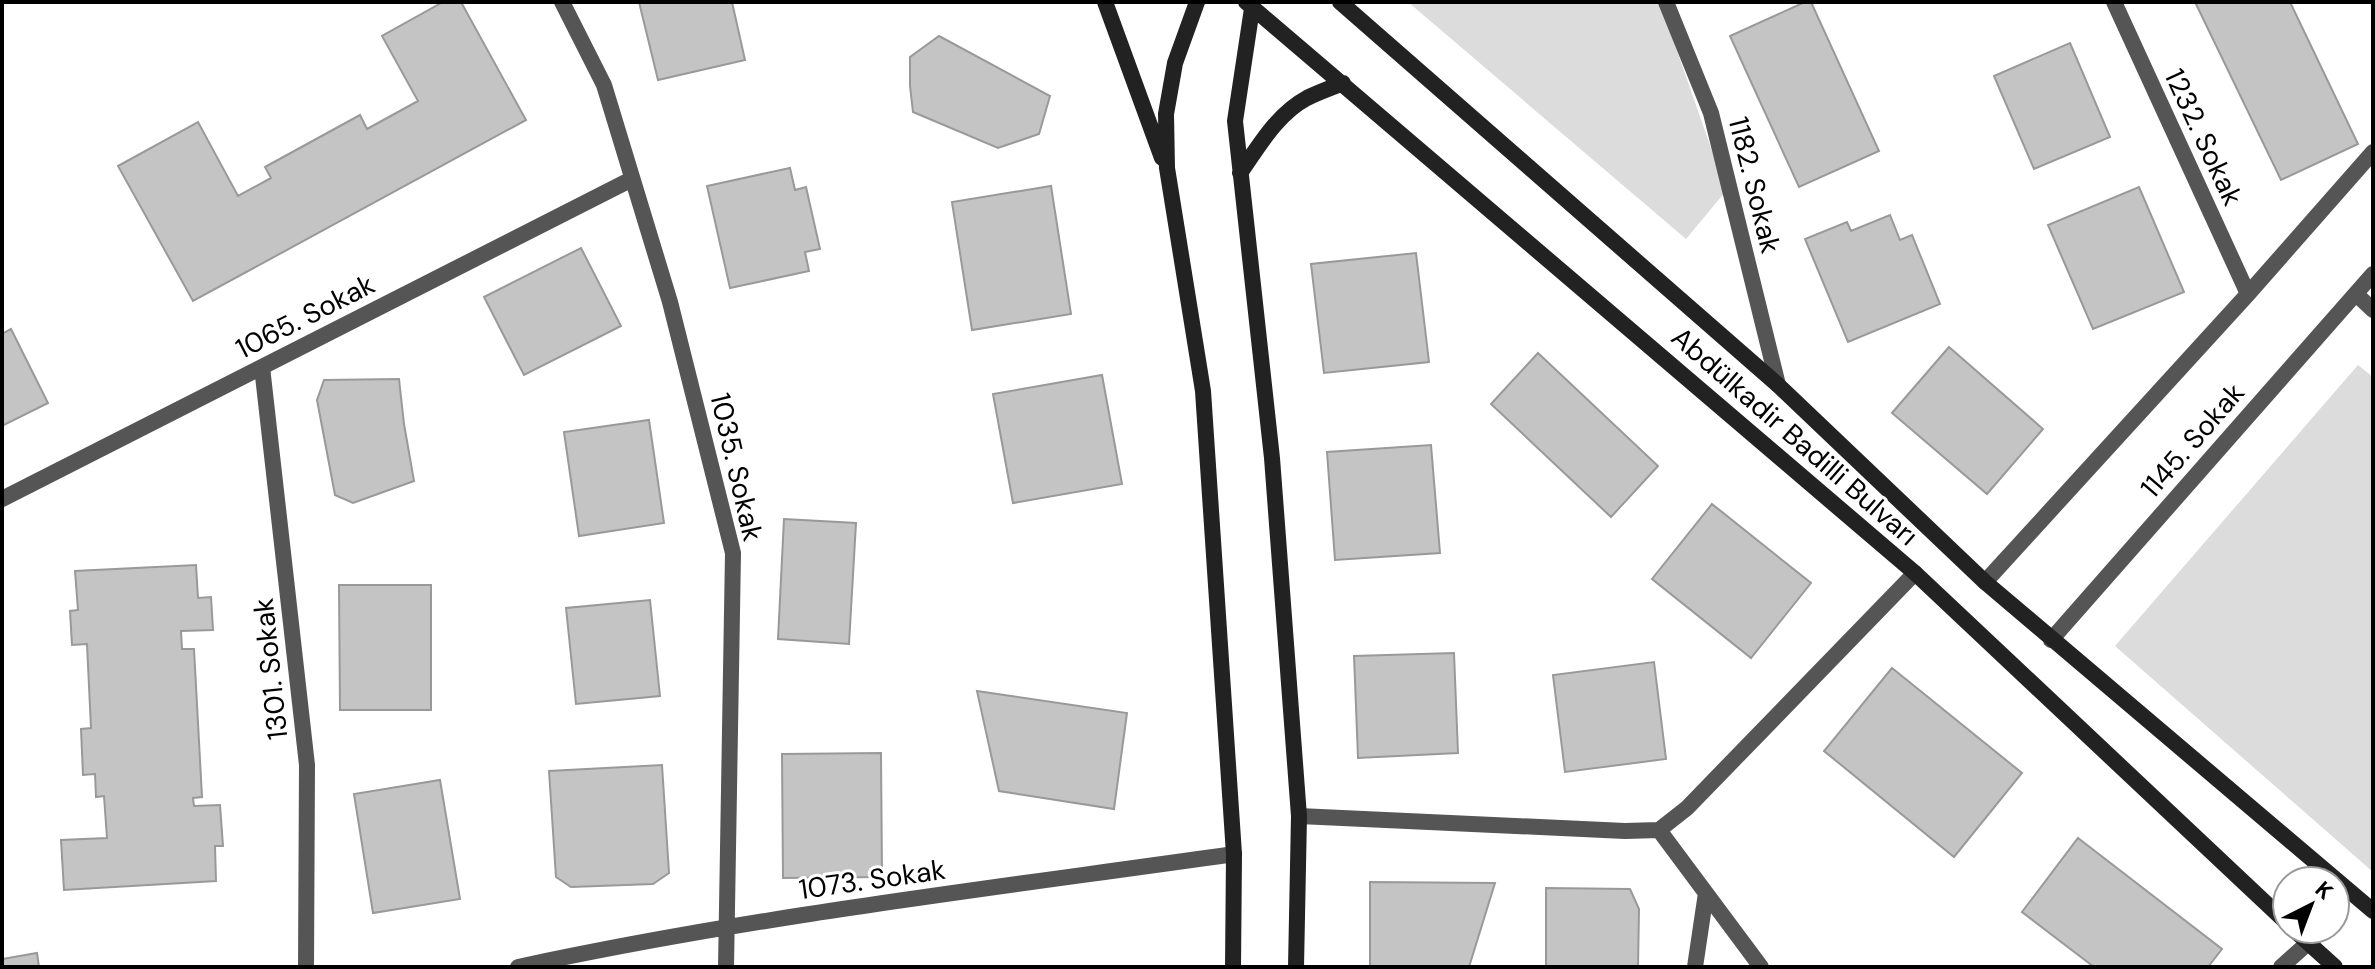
<svg xmlns="http://www.w3.org/2000/svg" width="2375" height="969" font-family="'DM Sans',sans-serif">
  <rect width="100%" height="100%" fill="#fff"/>
  <path fill="#dcdcdc" d="M1408,2H1660L1726,191L1686,239Z
    M2358,365L2373,377V872L2115,646Z"/>
  <path fill="#c4c4c4" stroke="#999" stroke-width="2" d="M443,2H461L526,120L193,301L118,166L198,122L238,196L271,178L265,167L360,115L367,129L418,101L382,36Z
    M639,2H732L745,60L658,80Z
    M1805,2H1811L1879,151L1799,187L1730,36Z
    M2195,2H2290L2358,144L2281,180Z
    M939,36L1050,96L1039,134L998,148L913,112L910,86V57Z
    M2070,43L2110,137L2034,169L1994,76Z
    M790,168L795,190L806,187L820,249L805,252L809,271L730,288L707,186Z
    M1051,186L1071,314L972,330L952,202Z
    M2139,187L2184,292L2093,329L2048,225Z
    M1890,215L1900,240L1912,235L1940,304L1848,342L1805,239L1847,222L1851,231Z
    M581,248L621,326L524,375L484,297Z
    M1416,253L1429,362L1324,373L1311,264Z
    M11,329L48,403L2,426V334Z
    M1949,347L2043,429L1987,494L1892,413Z
    M1538,353L1658,466L1611,517L1491,404Z
    M1102,375L1122,484L1013,503L993,394Z
    M399,379L404,424L414,481L353,503L335,495L317,400L324,380Z
    M649,420L664,523L579,536L564,432Z
    M1431,445L1440,553L1335,560L1327,452Z
    M1712,504L1811,583L1751,658L1652,579Z
    M784,519L856,523L849,644L778,639Z
    M196,565L198,598L211,597L213,630L181,631L182,649H194L202,797L193,798L194,806L220,805L223,846H215L216,881L64,890L61,840L107,838L104,796L96,797L95,774L83,775L81,729L91,728L87,644L72,645L70,611L78,610L75,571Z
    M339,585H431V710H340Z
    M650,600L660,696L576,704L566,608Z
    M1454,653L1458,753L1358,758L1354,656Z
    M1654,662L1666,759L1565,772L1553,675Z
    M1892,668L2022,773L1954,857L1824,751Z
    M977,691L1127,713L1114,809L999,791Z
    M881,753L882,877L783,878L782,754Z
    M662,765L669,873L653,884L571,887L556,877L549,771Z
    M440,780L460,899L373,913L354,794Z
    M2078,838L2222,949L2208,967H2094L2022,912Z
    M1370,882L1495,883L1469,967H1370Z
    M1546,888L1630,889L1639,909L1638,967H1546Z
    M37,953L39,967H2V959Z"/>
  <g fill="none" stroke-linecap="round" stroke-linejoin="round">
    <path stroke="#555" stroke-width="16" d="M562,2L604,85L670,302L733,553L726,967
      M1666,2L1711,113L1778,385
      M2114,2L2248,294
      M2356,294L2373,310
      M262,367L307,765L306,967
      M2,499L632,179
      M1985,582L2248,294L2373,152
      M2051,640L2373,274
      M1299,816L1625,831L1659,830L1687,808L1915,573
      M1659,830L1761,967
      M518,967C754,916 995,888 1234,854
      M1695,967L1706,893
      M2281,967L2308,943"/>
    <path stroke="#222" stroke-width="16" d="M1105,2L1162,158
      M1197,2L1175,63L1166,114L1167,168L1203,391L1234,854L1233,967
      M1246,2L1915,573L2287,923
      M1253,2L1235,121L1272,458L1299,816L1296,967
      M1340,2L1778,385L1985,582L2373,911
      M1240,173C1259,146 1277,114 1307,98C1319,92 1331,88 1343,83
      M2293,929L2335,967"/>
  </g>
  <g text-anchor="middle" stroke-width="6" stroke-linejoin="round" paint-order="stroke">
    <g font-size="28" fill="#000" stroke="#fff">
      <text transform="translate(2204 137) rotate(65)" y="10">1232. Sokak</text>
      <text transform="translate(1755 185) rotate(76)" y="10">1182. Sokak</text>
      <text transform="translate(305 316) rotate(-27)" y="10">1065. Sokak</text>
      <text transform="translate(1795 436) rotate(41)" y="10">Abdülkadir Badilli Bulvarı</text>
      <text transform="translate(2192 440) rotate(-49)" y="10">1145. Sokak</text>
      <text transform="translate(737 467) rotate(77)" y="10">1035. Sokak</text>
      <text transform="translate(270 669) rotate(-96)" y="10">1301. Sokak</text>
      <text transform="translate(872 879) rotate(-8)" y="10">1073. Sokak</text>
    </g>
  </g>
  <rect width="2375" height="969" fill="none" stroke="#000000" stroke-width="8"/>
  <g transform="translate(2311 905) rotate(42)"><circle r="38" fill="#ffffff" stroke="#999999" stroke-width="2"/>
  <path d="M0-6L14 30L0 20L-14 30Z" fill="#000000"/>
  <text y="-12" font-size="22" font-weight="bold" text-anchor="middle" fill="#000000">K</text>
  </g>
</svg>
